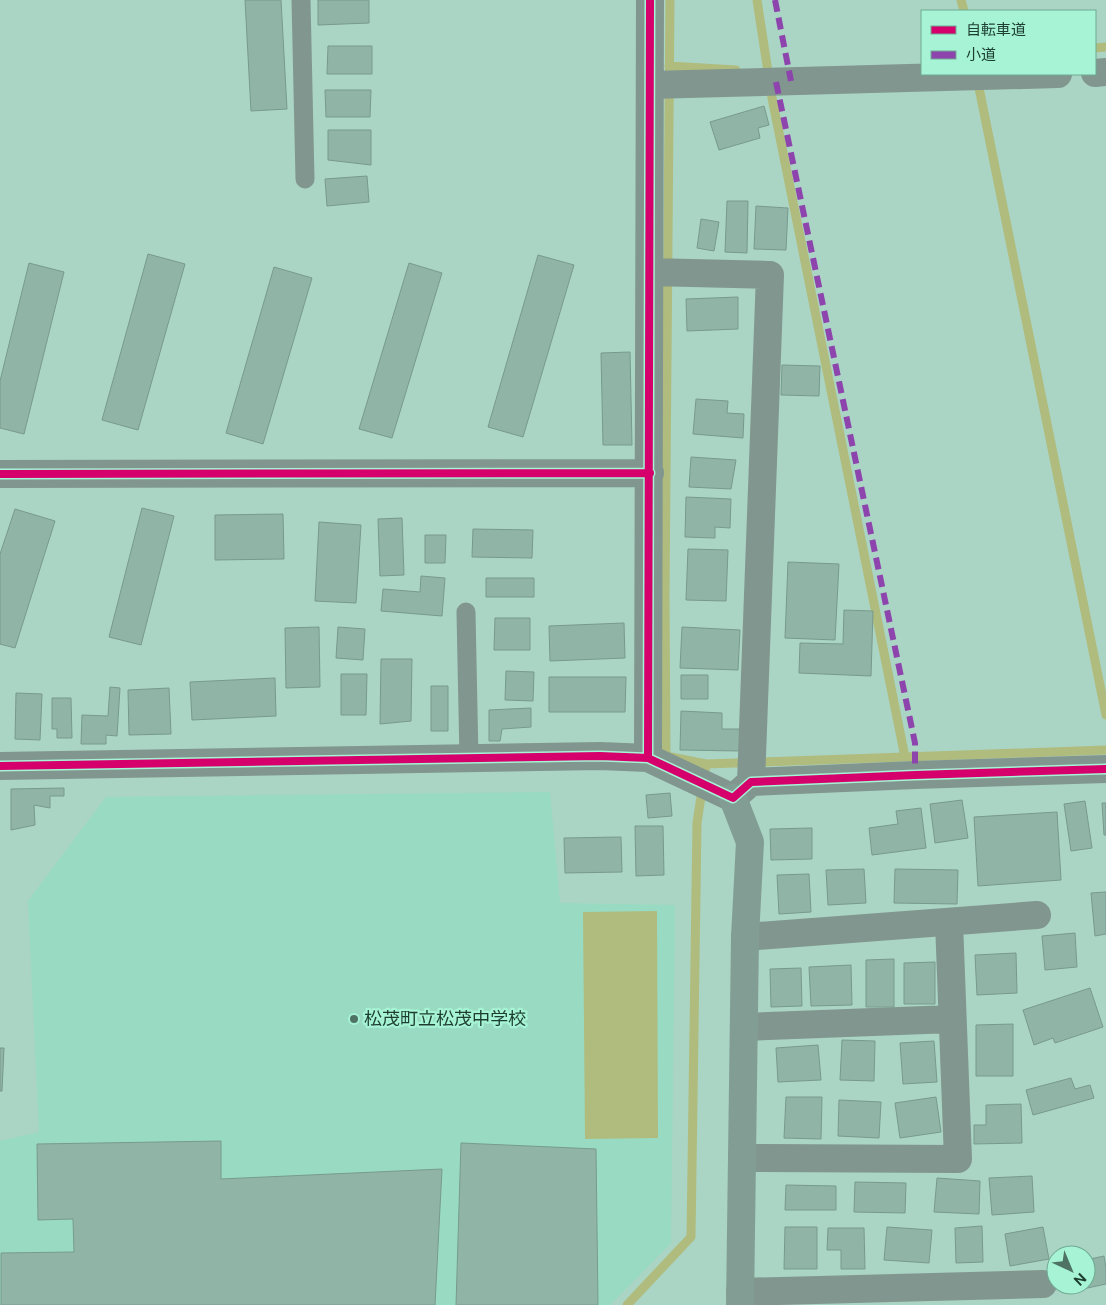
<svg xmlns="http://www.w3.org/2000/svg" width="1106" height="1305" font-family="'Public Sans','Noto Sans JP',sans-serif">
  <rect width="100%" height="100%" fill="#aad4c4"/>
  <path fill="#98dbc2" d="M550,792L560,903L675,905L671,1243L610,1305H0V1141L39,1132L28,901L106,797Z"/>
  <path fill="#b0bc7d" d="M657,911L658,1138L585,1139L583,912Z"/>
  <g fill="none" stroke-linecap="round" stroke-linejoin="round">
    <path stroke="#b0bc7d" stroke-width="9" d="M757,0L772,98L905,757
      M961,0L964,11
      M1095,48L1106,47
      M669,66L736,70
      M977,78L1106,715
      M706,764L1106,750
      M627,1305L691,1237L697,823L706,764L666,756L665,596L670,0"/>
  </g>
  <path fill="#90b5a7" stroke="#789a8e" d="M245,0H281L287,109L251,111Z
    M318,0H369V23L318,25Z
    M328,46H372V74H327Z
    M325,90H371L370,117H326Z
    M764,106L769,125L758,128L760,138L719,150L710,122Z
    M328,130H371V165L328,160Z
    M367,176L369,202L327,206L325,179Z
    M727,201H748L747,253L725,252Z
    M756,206L788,208L786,250L754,249Z
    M701,219L719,222L714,251L697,248Z
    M148,254L185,264L138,430L102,420Z
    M538,255L574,265L523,437L488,427Z
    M29,263L64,272L24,434L0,428V381Z
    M409,263L442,273L392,438L359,429Z
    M274,267L312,278L263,444L226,433Z
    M738,297V329L687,331L686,299Z
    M630,352L632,445H603L601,353Z
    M782,365L820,366L819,396L781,395Z
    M696,399L728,401L727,413L744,414L743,438L693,434Z
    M691,457L736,460L731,489L689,487Z
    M686,497L731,499L730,528L715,527V538L685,537Z
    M142,508L174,516L141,645L109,637Z
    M15,509L55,521L15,648L0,644V554Z
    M283,514L284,559L215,560V515Z
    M402,518L404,575L380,576L378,519Z
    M319,522L361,525L356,603L315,601Z
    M473,529L533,530L532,558L472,557Z
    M425,535H446L445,563H425Z
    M688,549L728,550L726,601L686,600Z
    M788,562L839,564L835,640L785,638Z
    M421,576L445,578L442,616L381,611L383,589L420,592Z
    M486,578H534V597H486Z
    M844,610L873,611L871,676L799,673L800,643L843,644Z
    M495,618H530V650H494Z
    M624,623L625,658L550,661L549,626Z
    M319,627L320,687L286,688L285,628Z
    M338,627L365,629L363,660L336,658Z
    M682,627L740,630L738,670L680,668Z
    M381,659H412L411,721L380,724Z
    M506,671L534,672L533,701L505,700Z
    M341,674H367L366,715H341Z
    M681,675H708V699H681Z
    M549,677H626L625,712H549Z
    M275,678L276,716L192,720L190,682Z
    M431,686H448V731H431Z
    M110,687L120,688L117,736L106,735V744H81L82,715L108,716Z
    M169,688L171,734L129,735L128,690Z
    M16,693L42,694L40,740L15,739Z
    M52,698H71L72,738H57V729H52Z
    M531,708V727L502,729L500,741H489V710Z
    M681,711L722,713V729H741L740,751L680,750Z
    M64,788V796H50V808L34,805L35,825L11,830V789Z
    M670,793L672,816L648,818L646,795Z
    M962,800L968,838L935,843L930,804Z
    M1085,801L1092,848L1071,851L1064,804Z
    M1102,803H1106V835H1104Z
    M921,808L926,848L872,855L869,828L898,824L896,811Z
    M1057,812L1061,880L978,886L974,817Z
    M635,826H663L664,875L636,876Z
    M812,828V859L771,860L770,829Z
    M621,837L622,872L565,873L564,838Z
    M864,869L866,903L828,905L826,870Z
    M895,869L958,870L957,904L894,903Z
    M809,874L811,912L779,914L777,875Z
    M1106,892V934L1095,936L1091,893Z
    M1075,933L1077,967L1045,970L1042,936Z
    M1016,953L1017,993L977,995L975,955Z
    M894,959V1007H866V960Z
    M935,962V1004H904V963Z
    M851,965L852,1005L811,1006L809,967Z
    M801,968L802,1006L771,1007L770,969Z
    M1090,988L1103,1027L1055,1043L1053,1038L1034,1045L1023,1010Z
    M1013,1024V1076H976V1025Z
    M842,1040L875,1041L874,1081L840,1080Z
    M934,1041L937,1082L903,1084L900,1043Z
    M818,1045L821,1080L778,1082L776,1048Z
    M0,1048H4L2,1091H0Z
    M1071,1078L1075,1089L1090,1085L1094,1098L1033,1115L1026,1090Z
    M786,1097H822L821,1139L784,1138Z
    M936,1097L941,1132L900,1138L895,1103Z
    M839,1100L881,1102L879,1138L838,1136Z
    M1021,1104L1022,1143L974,1144V1125H986V1105Z
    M221,1141V1179L442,1169L435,1305H1V1253L74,1252L73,1219L38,1220L37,1144Z
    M461,1143L596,1149L598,1305H456Z
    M1032,1176L1034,1212L992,1215L989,1178Z
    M937,1178L980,1181L979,1214L934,1212Z
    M855,1182L906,1183L905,1213L854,1212Z
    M786,1185L836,1186V1210H785Z
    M982,1226L983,1262L956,1263L955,1228Z
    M785,1227H817V1269H784Z
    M887,1227L932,1230L929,1263L884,1260Z
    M1043,1227L1049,1259L1010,1266L1005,1234Z
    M828,1228H864L865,1269H841V1250H827Z
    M1104,1256L1106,1268V1284L1069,1292L1068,1285H1086V1260Z"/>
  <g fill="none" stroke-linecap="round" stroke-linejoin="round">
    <path stroke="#81968e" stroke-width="19" d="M301,0L305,179
      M466,612L469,759"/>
    <path stroke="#81968e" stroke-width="28" d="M1095,73L1106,72
      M650,85L1058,74
      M650,272L770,275L751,782
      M0,474L650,473
      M648,758L650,0
      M0,766L600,756L648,758L733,798L751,782L915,775L1106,769
      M745,937L1037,915
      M744,1027L952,1019
      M742,1158L958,1159L949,922
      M740,1292L1043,1284"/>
    <path stroke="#829e94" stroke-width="28" d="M733,798L750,842L745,937L740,1305"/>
    <path stroke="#8e44ad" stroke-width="6" stroke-dasharray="12 6" stroke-linecap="butt" d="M775,0L791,81
      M776,82L915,743V775"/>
    <g stroke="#a6f3d5" stroke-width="11">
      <path id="cycleway" d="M0,474L650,473
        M648,758L650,0
        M0,766L600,756L648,758L733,798L751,782L915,775L1106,769"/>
    </g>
    <use href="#cycleway" stroke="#d6006c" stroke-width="8"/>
  </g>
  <circle fill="#4e7264" stroke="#a6f3d5" stroke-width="2" cx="354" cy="1019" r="5"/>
  <g text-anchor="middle" stroke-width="4.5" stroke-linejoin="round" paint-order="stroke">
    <g font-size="18" fill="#1d3d31" stroke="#a6f3d5" text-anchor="start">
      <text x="364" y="1025">松茂町立松茂中学校</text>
    </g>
  </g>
  <rect x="921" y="10" width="175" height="65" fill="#a6f3d5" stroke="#6faa93"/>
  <rect x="931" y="26" width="25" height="8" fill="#d6006c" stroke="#6faa93"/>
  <text x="966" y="35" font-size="15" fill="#1d3d31">自転車道</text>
  <rect x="931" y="51" width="25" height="8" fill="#8e44ad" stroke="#6faa93"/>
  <text x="966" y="60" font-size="15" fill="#1d3d31">小道</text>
  <g transform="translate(1071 1270) rotate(136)"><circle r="24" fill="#a6f3d5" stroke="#6faa93"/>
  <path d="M0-4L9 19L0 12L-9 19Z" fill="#4e7264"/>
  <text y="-8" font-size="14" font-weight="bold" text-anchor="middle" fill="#1d3d31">N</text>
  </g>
</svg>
